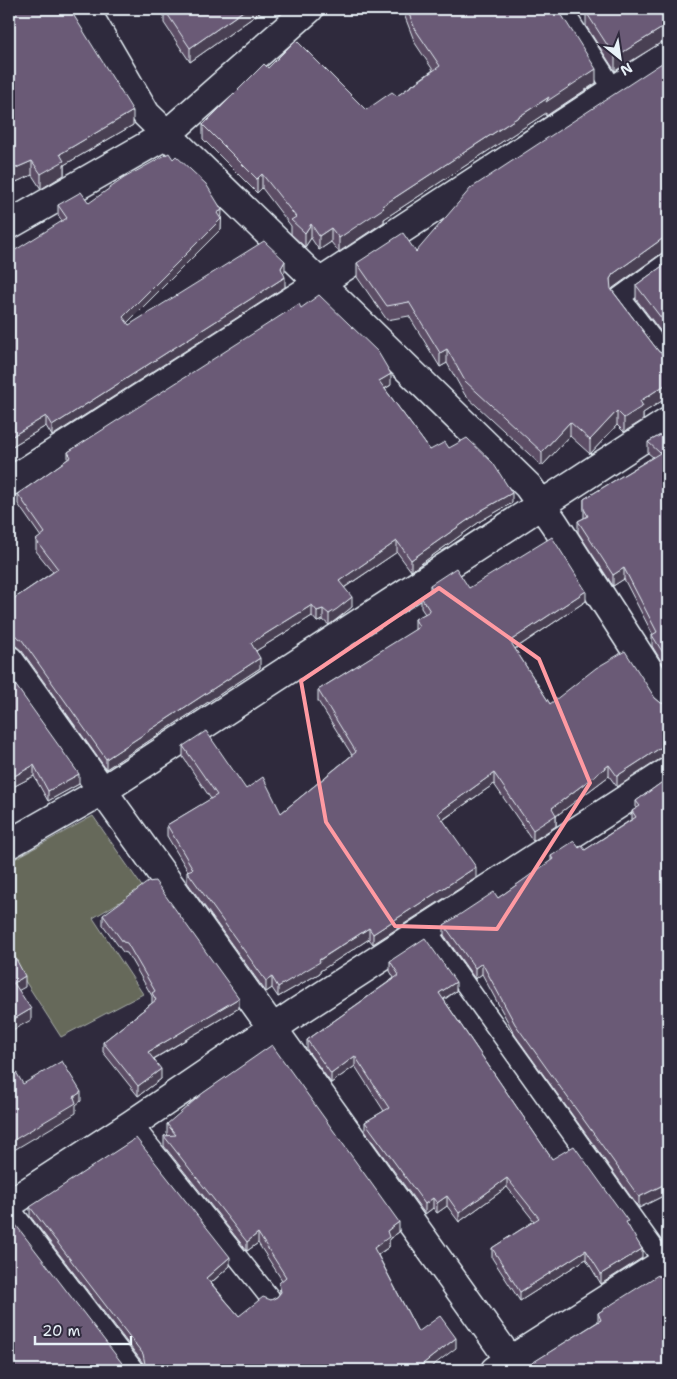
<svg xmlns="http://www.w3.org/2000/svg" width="677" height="1379" font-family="'Shantell Sans',sans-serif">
  <rect width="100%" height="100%" fill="#2f2a3d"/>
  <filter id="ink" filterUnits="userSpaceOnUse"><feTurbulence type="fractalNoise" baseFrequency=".02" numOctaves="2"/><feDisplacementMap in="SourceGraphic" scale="10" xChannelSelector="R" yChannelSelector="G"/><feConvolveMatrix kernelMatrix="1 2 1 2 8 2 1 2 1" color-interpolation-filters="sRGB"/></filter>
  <g filter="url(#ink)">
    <path fill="#66695a" stroke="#a7ada9" d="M93,816L143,888L93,918L143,994L61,1037L9,956V862Z"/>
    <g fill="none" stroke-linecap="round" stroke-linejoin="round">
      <g stroke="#e8f1f8" stroke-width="22">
        <path id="lane" d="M562,9L614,90
          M668,262L620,297L668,359
          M425,928L664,1262
          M132,1124L270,1298
          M9,1207L134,1370"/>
      </g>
      <g stroke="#e8f1f8" stroke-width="31">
        <path id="street" d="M85,9L146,114L528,486L554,523L668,700
          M9,482L318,284L668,55
          M9,660L517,1370
          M9,844L102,791L668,422
          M9,1204L132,1124L294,1014L668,772
          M495,1370L668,1260"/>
      </g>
      <g stroke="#e8f1f8" stroke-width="31">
        <path id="secondary" d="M9,225L166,135L309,9"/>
      </g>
      <use href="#lane" stroke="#2f2a3d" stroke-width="19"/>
      <use href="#street" stroke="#2f2a3d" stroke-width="28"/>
      <use href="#secondary" stroke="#2f2a3d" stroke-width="28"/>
    </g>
    <path fill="#5b4d65" stroke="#e8f1f8" d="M9,9L73,15L133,125L64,165V175L41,189L32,175L9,185Z
      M164,9H265L190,62L164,23Z
      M402,9H558L596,83L546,116V113L384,219V222L339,252L331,242L319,250L311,238L305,247L291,234V226L262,188L257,193L203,139V125L268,68L366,110L397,96L433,70L415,43Z
      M668,9V40L667,39L615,71L586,26V12Z
      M668,59V251L662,253L613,288L612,290L659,352L668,356V397L643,413V420L624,432L617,425L590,454L570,436L542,466L465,395L447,363L440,367L409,316L387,320L357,277V263L416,252Z
      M89,203L222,220L221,221V229L127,323L129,325L285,271L283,273L285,287L52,436L46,426L9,448L62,221L58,215V205Z
      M668,262V341L636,299V285Z
      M301,308L391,385L385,389L430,450L449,448L512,503L482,520L411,571L397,552L344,588L352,607L337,619L329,625L323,620L317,622L312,616L256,651L260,668L106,769L22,651L16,646L9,645V596L12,600L53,572L36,551V540L41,537L18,504V494L68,459V452Z
      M668,431V672L652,646V635H653L624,579L613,586L578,532V521L584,518V499L653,457L648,453V442Z
      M430,585L469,588L586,601L515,649L550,704L655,698L661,703L668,704V757L660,759L617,787L609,776L556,816V826L533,841L494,784L443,820L476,878L373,944L369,939L320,971V973L278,997L272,988L266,992L187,882V871H188L167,836V825L211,799L183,757V746L281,813L352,755L318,701V690L415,630V619L425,614L421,608V597L430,592Z
      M9,676L79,784L48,801L34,776L9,789Z
      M668,778V1201L665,1195L639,1208L515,1035L482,974L475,979L444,935V925L498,898L551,861V856L579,848L585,850L632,819V811L636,809V801Z
      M103,915L239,1008L154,1059L161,1079L138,1096L103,1052V1042L152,1003V996L127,953L123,952L103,925Z
      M390,961L456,991L444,1000L552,1159L628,1225L642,1258L601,1284L586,1259L520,1301L492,1258V1248L534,1221L507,1187L459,1222L447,1206L437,1213L433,1208L425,1214L365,1131V1122L384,1111L355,1066L331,1083L307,1050V1040L394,978L390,971Z
      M167,1124L399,1232L389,1239V1247L378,1255L418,1332L456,1348L143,1365V1363L30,1216V1207L230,1266L211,1283L239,1316L277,1297L280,1293L279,1283L282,1280L258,1243L247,1251L164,1146V1136H169L167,1134Z
      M659,1277L598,1322V1313Z"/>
    <path fill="#4a3f53" stroke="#e8f1f8" d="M246,9H265L190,62V48Z
      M667,25V39L615,71V57Z
      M596,69V83L546,116V113L384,219V222L339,252V238L382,206L549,97Z
      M133,111V125L64,165V175L41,189V174L60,154Z
      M32,161V175L9,185V171Z
      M262,174V188L257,193V179Z
      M222,210L221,229L123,327V317L217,213Z
      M311,224V238L305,247V233Z
      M331,228V242L319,250V236Z
      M667,237V251L662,253L613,288L610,293V279L613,274L662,239Z
      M285,261V271L281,278V268Z
      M285,277V287L52,436V426Z
      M447,349V363L440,367V353Z
      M391,374V385L379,392V381Z
      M668,383V397L643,413V420L624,432V418L640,401Z
      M617,411V425L590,454V440Z
      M46,416V426L9,448V438Z
      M570,422V436L542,466V452Z
      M512,493V503L482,520L411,571V560L482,510Z
      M397,541V552L339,591V581Z
      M624,568V579L613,586V575Z
      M586,591V601L510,652V641Z
      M352,597V607L337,619L329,625V614Z
      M312,605V616L251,654V643Z
      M323,609V620L317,622V611Z
      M260,658V668L106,769V759Z
      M668,746V756L660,759L617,787V776L660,748Z
      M34,765V776L9,789V779Z
      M609,765V776L556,816V826L533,841V830L552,808Z
      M494,773V784L438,823V813Z
      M79,774V784L48,801V791Z
      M476,867V878L373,944V934Z
      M11,923V934L9,936V926Z
      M369,928V939L320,971V973L278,997V987Z
      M482,963V974L475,979V968Z
      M25,976V987L14,993V983Z
      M272,977V988L266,992V981Z
      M456,982V991L439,1002V993Z
      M239,998V1008L148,1062V1052Z
      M31,1009V1020L9,1032V1022Z
      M355,1056V1066L331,1083V1074Z
      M161,1069V1079L138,1096V1086Z
      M81,1092V1101L76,1105V1113L9,1153V1143Z
      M507,1178V1187L459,1222V1213Z
      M665,1184V1195L639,1208V1197Z
      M447,1196V1206L437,1213V1203Z
      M433,1198V1208L425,1214V1204Z
      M399,1222V1232L389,1239V1247L374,1257V1248L387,1231Z
      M258,1233V1243L247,1251V1242Z
      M642,1249V1258L601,1284V1274Z
      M586,1250V1259L520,1301V1292Z
      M230,1257V1266L206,1287V1278Z
      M456,1338V1348L427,1370H415Z"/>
    <path fill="#6a5a76" stroke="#e8f1f8" d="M9,9H73L71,11L133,111L60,154L64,161L41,174L32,161L9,171Z
      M164,9H246L190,48Z
      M407,9H558L596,69L546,102L549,97L382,206L384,208L339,238L331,228L319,236L311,224L305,233L291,220L296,217L262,174L257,179L203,125L264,64L268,68L296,40L366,110L392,92L397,96L440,66L415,29Z
      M592,9H668V26L667,25L615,57L586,12Z
      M668,59V237L662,239L613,274L610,279L611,289L659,352L668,356V383L640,401L643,406L624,418L617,411L590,440L570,422L542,452L465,381L447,349L440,353L409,302L387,306L357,263L403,233L416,252L471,188Z
      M169,153L173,159L176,156L206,184L222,210L217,213L221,219L123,317L129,325L264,241L285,261L281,268L285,277L52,426L46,416L9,438V254L67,218L58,205L81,192L89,203L124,178Z
      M668,262V327L636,285Z
      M319,295L378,352L391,374L379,381L430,450L445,442L449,448L467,438L493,463L512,493L482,510L411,560L397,541L339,581L352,597L337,609L329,614L323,609L317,611L312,605L251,643L260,658L106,759L22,640L16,636L9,634V595L12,600L58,569L36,540L45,533L18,494L71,457L68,452L299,304L301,308Z
      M668,431V661L652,635L657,632L624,568L613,575L578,521L588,516L584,509V499L660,453L648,442Z
      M552,537L586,591L510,641L550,704L596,668L625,651L655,698L661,703L668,704V746L660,748L617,776L609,765L552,808L556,815L533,830L494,773L438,813L476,867L373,934L369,928L319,960L320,962L278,987L272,977L266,981L187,871L193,869L167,825L217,795L183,746L206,731L246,789L263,777L281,813L356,752L318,690L419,627L415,619L430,611L421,597L433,590L430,585L456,568L469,588Z
      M9,676L79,774L48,791L34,765L9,779Z
      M668,778V1190L665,1184L639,1197L515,1024L482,963L475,968L444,925L494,892L498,898L553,859L551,856L574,841L579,848L582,846L585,850L636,817L632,811L640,806L636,801Z
      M155,881L239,998L148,1052L161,1069L138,1086L103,1042L156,1000L152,993L155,991L127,943L123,942L103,915L148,882Z
      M425,938L456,982L439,993L552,1159L574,1146L628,1221L626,1222L642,1249L601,1274L586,1250L520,1292L492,1248L539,1218L507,1178L459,1213L447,1196L437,1203L433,1198L425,1204L365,1122L389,1108L355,1056L331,1074L307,1040L399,975L390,961Z
      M9,946L25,976L14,983L31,1009L9,1022Z
      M272,1045L399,1222L387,1231L389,1237L374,1248L418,1332L440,1316L456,1338L415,1370H137L145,1364L143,1354L30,1207L136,1138L230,1257L206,1278L239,1316L263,1297L271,1300L277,1297L281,1292L279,1283L286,1277L258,1233L247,1242L164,1136L176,1135L167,1124L203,1093Z
      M62,1061L81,1092L74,1097L76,1103L9,1143V1067L12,1065L23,1084Z
      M9,1216L125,1367L133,1370H9Z
      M663,1274L668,1282V1370H527L532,1363L601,1320L598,1313L658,1275L659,1277Z"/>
  </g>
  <path fill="none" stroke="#ff9aa2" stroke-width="4" stroke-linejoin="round" d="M439,588L539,659L590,783L497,929L395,926L326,822L301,681Z"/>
  <rect width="677" height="1379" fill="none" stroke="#2f2a3d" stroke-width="30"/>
  <rect x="15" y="15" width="647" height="1349" fill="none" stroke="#e8f1f8" stroke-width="2" filter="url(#ink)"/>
  <g transform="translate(620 58) rotate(150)" stroke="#2f2a3d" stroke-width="4" paint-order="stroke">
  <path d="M0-4L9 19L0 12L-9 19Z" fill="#e8f1f8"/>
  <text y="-8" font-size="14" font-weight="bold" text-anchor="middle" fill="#e8f1f8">N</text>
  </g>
  <path d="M35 1336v8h96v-8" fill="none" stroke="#e8f1f8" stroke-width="2.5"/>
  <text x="42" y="1336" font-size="15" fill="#e8f1f8" stroke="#2f2a3d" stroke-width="4" paint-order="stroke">20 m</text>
</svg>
